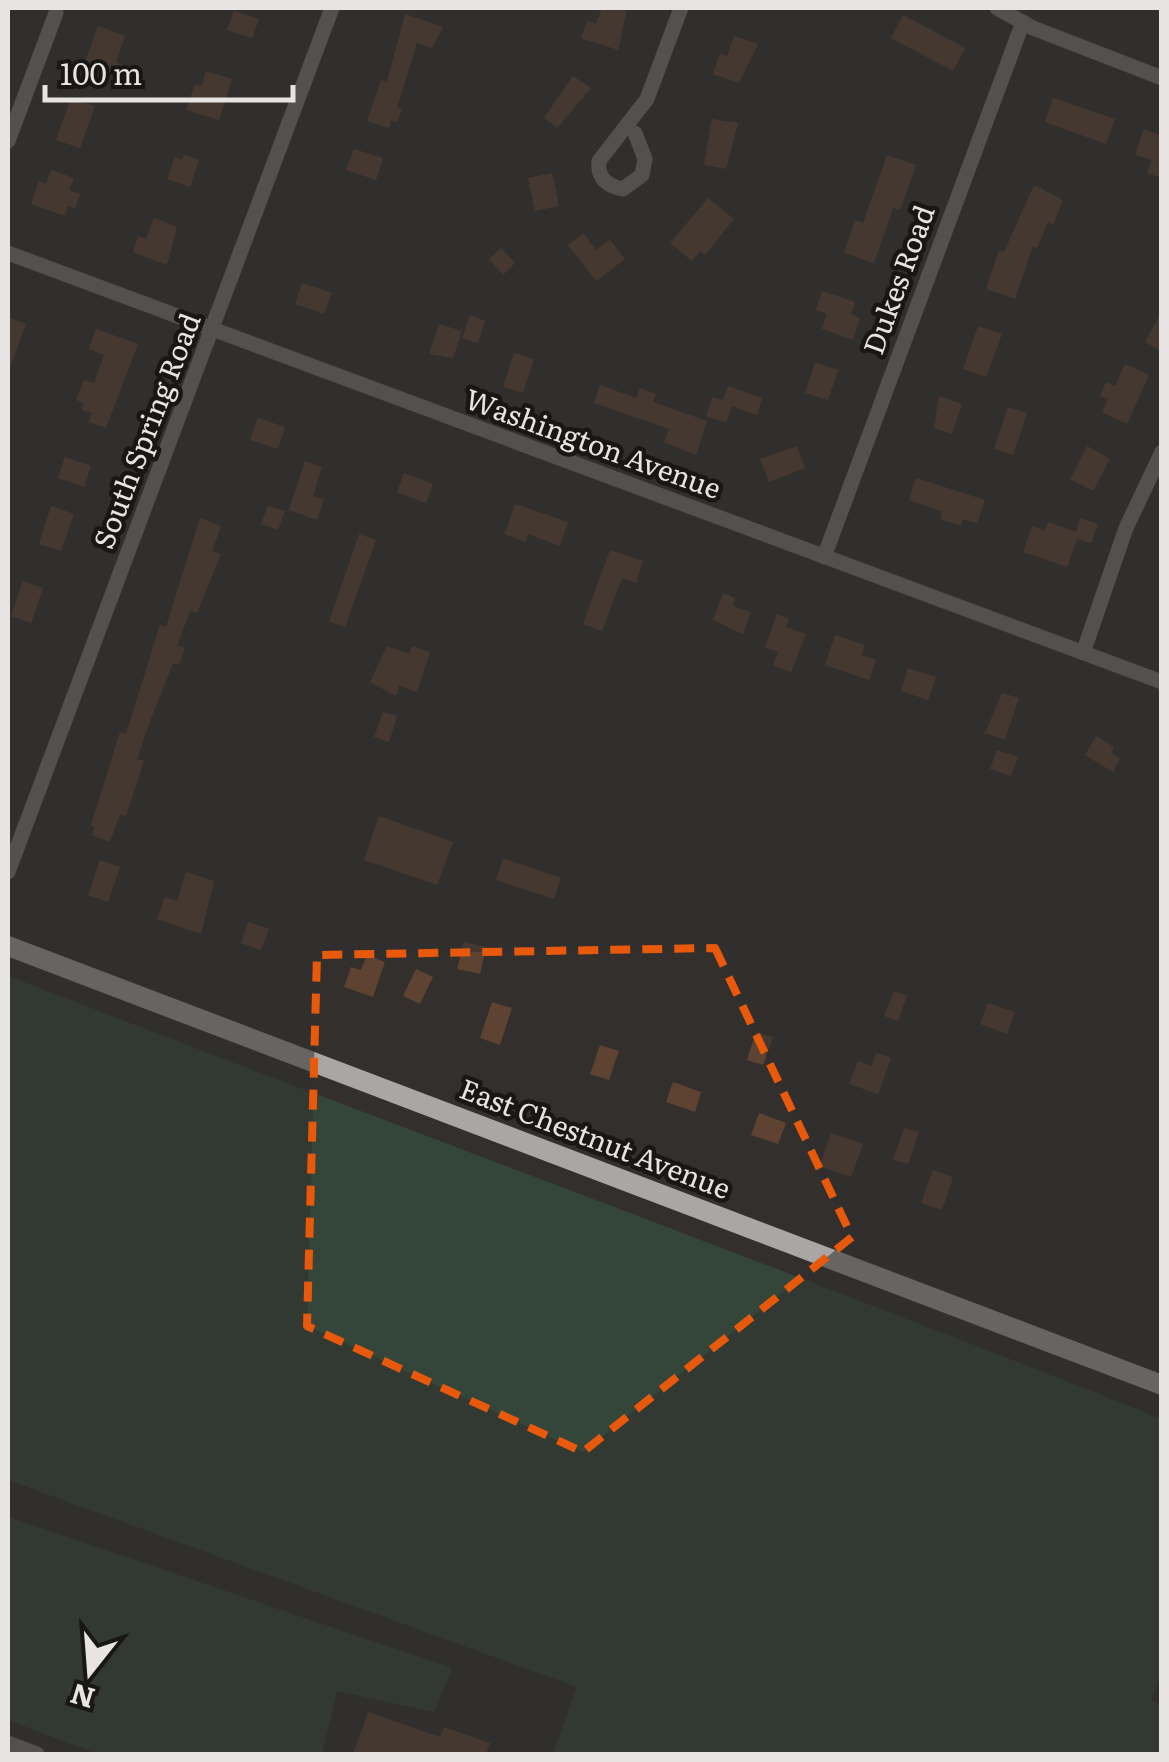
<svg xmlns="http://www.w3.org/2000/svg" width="1169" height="1762" font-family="Literata,serif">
  <rect width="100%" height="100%" fill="#322f2d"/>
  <path fill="#344639" d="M8,976C392,1125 779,1266 1161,1419L1162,1671L1151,1701L1161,1705V1754H553L577,1687L8,1480Z
    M8,1517L452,1668L434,1712L337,1691L322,1754H98L8,1720Z"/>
  <path fill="#5e4333" d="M602,8H627L618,50L581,38L587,21L596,24Z
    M234,11L259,19L252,38L227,30Z
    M405,14L443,27L432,48L417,43L397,108L402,109L397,123L391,120L389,128L367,121L381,80L387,82Z
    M903,15L965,48L953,71L891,38Z
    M98,26L125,36L116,62L123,65L119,77L84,65Z
    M734,36L758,44L739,83L713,74L720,53L727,56Z
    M206,71L232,79L219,120L186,110L195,84L202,86Z
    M573,76L591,88L557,128L544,118Z
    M71,98L95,106L80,148L56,140Z
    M1053,98L1115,119L1106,144L1045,122Z
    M712,119L738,123L726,169L704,165Z
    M1144,129L1162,136V178L1147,173L1152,160L1135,155Z
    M354,149L383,158L376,180L346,170Z
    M184,155L199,160L190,187L167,179L175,157L182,160Z
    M887,155L916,165L900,210L893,208L874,263L844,253L855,220L863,223Z
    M51,170L74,178L69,190L80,194L75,209L68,206L65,216L31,204L39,181L46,184Z
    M552,173L559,206L535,211L528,178Z
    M1034,185L1063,200L1053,225L1048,222L1037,248L1033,246L1015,299L986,289L999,250L1004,252Z
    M708,198L734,219L705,255L700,251L692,261L670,243Z
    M154,218L177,227L167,265L133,252L138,236L146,239Z
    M583,233L596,250L610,240L625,259L596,281L568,245Z
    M501,248L515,263L503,275L489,259Z
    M302,283L332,293L324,314L295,304Z
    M822,291L855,302L851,314L860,318L853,340L822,329L827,314L816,310Z
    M1162,311V351L1145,342Z
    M470,315L485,321L478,343L462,338Z
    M8,317L26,324L9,370H8Z
    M439,324L462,331L453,358L429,354Z
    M978,326L1002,334L986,377L963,369Z
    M96,329L138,344L106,428L89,422L92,413L82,410L84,403L76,400L84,380L94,383L104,355L89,349Z
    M514,353L534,359L523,393L503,387Z
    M815,362L838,370L828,400L805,393Z
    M1125,364L1149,375L1127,424L1102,412L1108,399L1100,396L1106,382L1115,386Z
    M600,385L636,398L640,388L656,394L653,402L707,421L696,455L664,442L669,429L594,403Z
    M728,386L762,398L757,415L732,406L726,423L706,416L713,397L723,400Z
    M939,396L962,404L952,434L934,428Z
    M1008,407L1027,413L1013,455L994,449Z
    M258,418L285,427L278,449L250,440Z
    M797,446L805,468L769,482L760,459Z
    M1087,446L1110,459L1093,491L1070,479Z
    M65,457L91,466L84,487L58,478Z
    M305,461L322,467L313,496L324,499L317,520L289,510Z
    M404,473L433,484L426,503L397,492Z
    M916,478L985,500L977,523L963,519L961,526L940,519L942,512L909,500Z
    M515,504L568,522L560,546L528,534L526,542L505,534Z
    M51,506L74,514L61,551L39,544Z
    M268,506L285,511L278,530L261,524Z
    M200,518L221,526L212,551L221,554L197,613L190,611L177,646L185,648L179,665L173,663L149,724L137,759L144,761L126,816L120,814L110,842L92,835L95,827L91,825L120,732L126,734L160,625L166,627Z
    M1080,518L1098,524L1091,543L1077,539L1067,567L1023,552L1032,526L1045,531L1048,522L1076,532Z
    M359,534L376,540L345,627L329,622Z
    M610,550L643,561L636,583L622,578L602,631L583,624Z
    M23,581L43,588L31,623L11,616Z
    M723,593L735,598L733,606L751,612L743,634L713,620Z
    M777,614L789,619L786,627L806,634L791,672L773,665L778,652L765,647Z
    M835,635L865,645L862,655L876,660L869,680L825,665Z
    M387,646L409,654L412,646L430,652L417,692L399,686L396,696L370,682Z
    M908,668L936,677L928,700L901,691Z
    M1002,693L1019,698L1005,739L985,733Z
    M383,712L397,716L389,742L374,737Z
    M1096,736L1114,747L1111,753L1120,759L1113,772L1085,755Z
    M997,750L1018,757L1011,776L990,769Z
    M379,816L453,842L437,885L364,860Z
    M503,858L561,878L554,899L496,880Z
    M100,860L120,867L108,902L88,895Z
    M186,872L214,881L201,934L157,919L165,897L177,901Z
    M248,922L269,929L261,950L241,943Z
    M464,942L486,947L480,974L457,969Z
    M367,955L385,962L373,997L344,987L351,967L361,970Z
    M416,969L433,977L420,1004L403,996Z
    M894,991L907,996L898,1021L884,1016Z
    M492,1002L512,1008L500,1045L480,1038Z
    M988,1003L1015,1012L1007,1034L980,1024Z
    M756,1032L773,1037L763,1065L747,1060Z
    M600,1045L619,1051L609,1080L590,1074Z
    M876,1053L891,1058L878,1094L849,1084L858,1061L872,1066Z
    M673,1082L701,1092L695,1112L666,1102Z
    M759,1113L786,1123L778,1144L751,1135Z
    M904,1128L919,1132L908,1164L893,1160Z
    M831,1133L863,1144L851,1177L820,1166Z
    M933,1170L953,1177L942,1210L921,1203Z
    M368,1712L440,1737L444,1727L490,1743L486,1754H353Z"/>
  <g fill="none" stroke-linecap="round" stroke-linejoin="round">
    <path stroke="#7d7b7a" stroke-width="15" d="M997,8L1033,28L1162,78
      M635,133L645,159L642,175L623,189C607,186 597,178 599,161L647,99L681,8
      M8,141L56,13
      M8,253L1162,682
      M824,557L1023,22
      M1083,653L1126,528L1162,452
      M8,872L332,8
      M8,1743L37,1754"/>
    <path stroke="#a9a6a5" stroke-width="20" d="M8,946L1162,1385"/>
  </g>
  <path d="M0 0H1169V1762H0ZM715,948L852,1237L583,1452L307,1326L317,955Z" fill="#322f2d" fill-opacity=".55" fill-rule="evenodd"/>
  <path fill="none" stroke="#e8590c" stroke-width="8" stroke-dasharray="20 12" stroke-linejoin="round" d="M715,948L852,1237L583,1452L307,1326L317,955Z"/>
  <g text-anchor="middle" stroke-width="9" stroke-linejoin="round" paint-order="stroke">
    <g font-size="28" fill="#e7e4e3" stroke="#191716">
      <text transform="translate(899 280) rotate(-70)" y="10">Dukes Road</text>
      <text transform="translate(147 431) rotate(-69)" y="10">South Spring Road</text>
      <text transform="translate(593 444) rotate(20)" y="10">Washington Avenue</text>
      <text transform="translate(595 1139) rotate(21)" y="10">East Chestnut Avenue</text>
    </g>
  </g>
  <rect width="1169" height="1762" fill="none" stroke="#e7e4e3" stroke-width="20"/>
  <g transform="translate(90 1672) rotate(197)" stroke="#191716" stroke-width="8" paint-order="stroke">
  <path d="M0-8L18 38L0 25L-18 38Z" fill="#e7e4e3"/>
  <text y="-15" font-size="28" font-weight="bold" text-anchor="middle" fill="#e7e4e3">N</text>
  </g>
  <path d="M45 85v15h248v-15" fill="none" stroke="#e7e4e3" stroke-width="5"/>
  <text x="60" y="85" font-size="30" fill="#e7e4e3" stroke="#191716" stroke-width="8" paint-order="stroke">100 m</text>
</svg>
